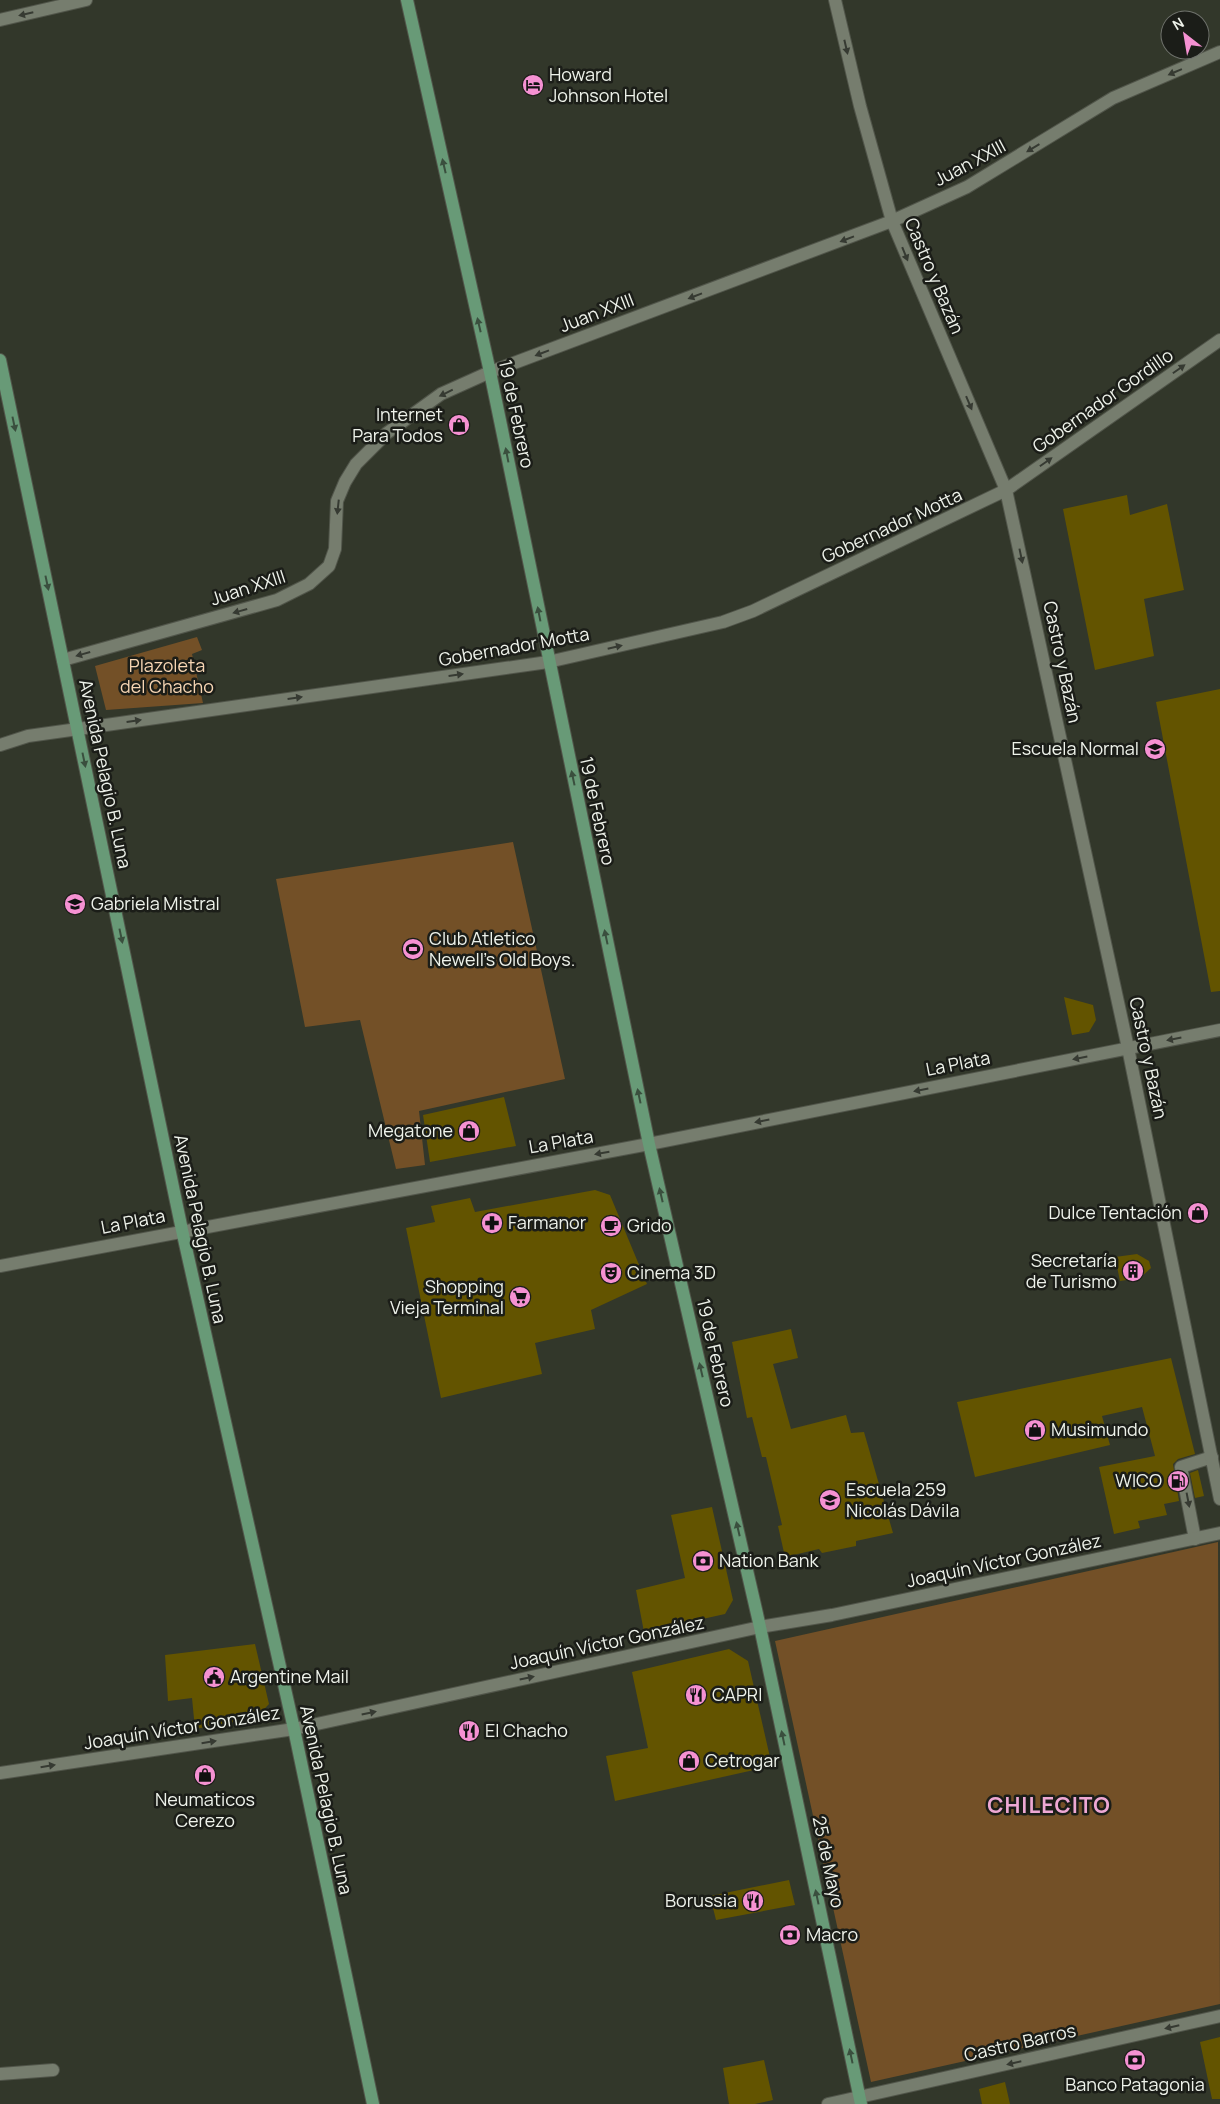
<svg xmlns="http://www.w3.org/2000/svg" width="1220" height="2104" font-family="Manrope,sans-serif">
  <rect width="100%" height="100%" fill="#32372a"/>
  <path fill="#735027" d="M197,637L202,650L192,654L203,703L106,710L95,666Z
    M513,842L565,1079L419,1111L425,1165L396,1169L360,1020L305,1027L276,879Z
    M1218,1542L1220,2004L871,2082L775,1641Z"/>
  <path fill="#635400" d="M1127,495L1130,515L1167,504L1184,590L1144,599L1154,656L1095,670L1063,509Z
    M1220,689V991L1211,992L1156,702Z
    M1064,997L1093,1005L1096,1020L1089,1032L1072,1035Z
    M504,1097L516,1146L430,1162L423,1115Z
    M595,1190L610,1195L647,1284L591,1310L595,1329L535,1343L542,1374L441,1398L406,1228L435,1222L431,1206L470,1198L475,1212Z
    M1137,1254L1149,1261L1151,1268L1140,1278L1120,1281L1115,1257Z
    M791,1329L798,1358L773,1364L791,1429L846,1415L851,1433L864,1432L893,1533L856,1541V1546L822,1553L819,1549L785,1557L778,1526L782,1525L766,1457H762L752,1417L747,1418L732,1342Z
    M1171,1358L1195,1454L1178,1459L1173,1464L1179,1501L1164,1504L1167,1515L1138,1521L1140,1528L1114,1534L1099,1467L1155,1456L1142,1407L1102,1416L1110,1445L975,1477L957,1402Z
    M1198,1470L1204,1496L1195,1498L1190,1473Z
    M712,1507L733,1600L725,1614L644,1632L636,1590L685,1578L671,1515Z
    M255,1644L269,1704L256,1718L195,1729L192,1698L168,1701L165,1655Z
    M729,1649L748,1661L772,1766L615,1801L606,1756L648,1748L632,1672Z
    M789,1880L795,1905L716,1920L710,1896Z
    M1220,2037V2099H1212L1200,2042Z
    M764,2060L773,2100L755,2104H729L723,2068Z
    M1005,2082L1010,2104H982L979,2089Z"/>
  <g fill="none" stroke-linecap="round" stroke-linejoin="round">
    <g stroke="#51554a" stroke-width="14">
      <path id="service" d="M1195,1539L1181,1467L1212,1457"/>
    </g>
    <g stroke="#51554a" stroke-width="14">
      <path id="minor" d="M835,0L860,106L892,221L1006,490L1128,1048L1220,1499
        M0,20L86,0
        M63,660L277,600L309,584L329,566L335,549L337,501L345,482L356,464L387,433L441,394L490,372L892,221L967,187L1113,98L1220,52
        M0,745L28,736L78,729L548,662L723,622L753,611L1006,490L1220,340
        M0,1266L649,1144L1220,1030
        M0,1773L294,1729L760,1627L832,1615L1220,1533
        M0,2074L53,2070
        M828,2104L1220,2016"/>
    </g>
    <g stroke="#51554a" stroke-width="14">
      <path id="secondary" d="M407,0L490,372L649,1144L760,1627L861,2104
        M0,360L182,1230L294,1729L373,2104"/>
    </g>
    <use href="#service" stroke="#767d6e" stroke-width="12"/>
    <use href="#minor" stroke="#767d6e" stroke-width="12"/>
    <use href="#secondary" stroke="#689a77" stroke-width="12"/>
  </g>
  <defs><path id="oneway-solid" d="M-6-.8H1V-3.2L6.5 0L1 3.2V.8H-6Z" transform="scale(1.25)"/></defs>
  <g fill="#363a32">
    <use href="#oneway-solid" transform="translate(26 14) rotate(167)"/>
    <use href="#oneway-solid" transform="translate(846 47) rotate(77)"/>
    <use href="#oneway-solid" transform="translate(1175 72) rotate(157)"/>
    <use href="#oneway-solid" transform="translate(1033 148) rotate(149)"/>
    <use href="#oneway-solid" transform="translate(847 239) rotate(159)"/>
    <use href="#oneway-solid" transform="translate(905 254) rotate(68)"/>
    <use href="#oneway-solid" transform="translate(695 296) rotate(159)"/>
    <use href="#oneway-solid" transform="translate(542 353) rotate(159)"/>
    <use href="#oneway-solid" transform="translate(1179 369) rotate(-35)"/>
    <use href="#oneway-solid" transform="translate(446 393) rotate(154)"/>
    <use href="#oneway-solid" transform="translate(969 403) rotate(67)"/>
    <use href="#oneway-solid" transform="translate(1046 462) rotate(-35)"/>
    <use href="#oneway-solid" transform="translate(338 507) rotate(96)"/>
    <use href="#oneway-solid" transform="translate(1021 556) rotate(78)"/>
    <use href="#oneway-solid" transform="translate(240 611) rotate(164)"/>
    <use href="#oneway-solid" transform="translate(615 647) rotate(-13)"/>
    <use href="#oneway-solid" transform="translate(83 654) rotate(164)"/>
    <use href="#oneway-solid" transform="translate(456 675) rotate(-8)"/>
    <use href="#oneway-solid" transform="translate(295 698) rotate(-8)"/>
    <use href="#oneway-solid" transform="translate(134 721) rotate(-8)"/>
    <use href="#oneway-solid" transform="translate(1174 1039) rotate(169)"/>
    <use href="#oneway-solid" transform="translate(1080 1058) rotate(169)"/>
    <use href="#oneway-solid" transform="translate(921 1090) rotate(169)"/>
    <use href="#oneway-solid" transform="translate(762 1121) rotate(169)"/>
    <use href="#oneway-solid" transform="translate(602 1153) rotate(170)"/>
    <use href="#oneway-solid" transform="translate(1188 1500) rotate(79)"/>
    <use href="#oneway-solid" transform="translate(527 1678) rotate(-12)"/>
    <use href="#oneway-solid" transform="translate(369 1713) rotate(-12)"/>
    <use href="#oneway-solid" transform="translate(209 1742) rotate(-9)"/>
    <use href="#oneway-solid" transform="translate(48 1766) rotate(-9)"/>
    <use href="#oneway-solid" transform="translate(1172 2027) rotate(167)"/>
    <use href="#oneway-solid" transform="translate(1014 2063) rotate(167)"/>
  </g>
  <g fill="#3a4f3e">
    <use href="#oneway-solid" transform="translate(444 166) rotate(-103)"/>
    <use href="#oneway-solid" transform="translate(479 325) rotate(-103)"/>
    <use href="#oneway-solid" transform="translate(14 424) rotate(78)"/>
    <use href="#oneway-solid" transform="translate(507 455) rotate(-101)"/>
    <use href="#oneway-solid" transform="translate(47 583) rotate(78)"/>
    <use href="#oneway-solid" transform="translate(539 614) rotate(-101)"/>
    <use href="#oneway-solid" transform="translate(84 760) rotate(78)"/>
    <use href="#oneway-solid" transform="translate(573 778) rotate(-102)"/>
    <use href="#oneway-solid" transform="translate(121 936) rotate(78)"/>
    <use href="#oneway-solid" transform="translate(606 937) rotate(-102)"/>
    <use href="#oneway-solid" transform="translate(639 1096) rotate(-102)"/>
    <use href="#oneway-solid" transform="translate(661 1195) rotate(-103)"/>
    <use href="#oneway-solid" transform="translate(701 1370) rotate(-103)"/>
    <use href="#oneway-solid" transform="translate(738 1529) rotate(-103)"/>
    <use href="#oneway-solid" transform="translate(783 1738) rotate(-102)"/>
    <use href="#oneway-solid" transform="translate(817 1897) rotate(-102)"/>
    <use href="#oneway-solid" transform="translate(851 2056) rotate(-102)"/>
  </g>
  <defs>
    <g id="hotel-disc" transform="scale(1.125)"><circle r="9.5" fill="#f591d2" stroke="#1b1d18"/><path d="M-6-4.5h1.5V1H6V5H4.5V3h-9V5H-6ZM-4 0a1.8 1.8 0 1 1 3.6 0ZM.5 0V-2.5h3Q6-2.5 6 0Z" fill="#111"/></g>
    <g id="shop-disc" transform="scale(1.125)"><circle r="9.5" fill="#f591d2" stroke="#1b1d18"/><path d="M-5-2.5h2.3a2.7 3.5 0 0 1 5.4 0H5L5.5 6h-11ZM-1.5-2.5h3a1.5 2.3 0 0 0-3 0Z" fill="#111"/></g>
    <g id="school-disc" transform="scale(1.125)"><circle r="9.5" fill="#f591d2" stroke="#1b1d18"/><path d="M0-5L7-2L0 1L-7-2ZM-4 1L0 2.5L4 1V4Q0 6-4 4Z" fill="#111"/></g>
    <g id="stadium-disc" transform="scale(1.125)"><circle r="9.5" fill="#f591d2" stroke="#1b1d18"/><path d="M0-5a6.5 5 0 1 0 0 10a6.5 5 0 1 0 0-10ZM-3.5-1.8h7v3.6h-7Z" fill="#111"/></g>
    <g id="pharmacy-disc" transform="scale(1.125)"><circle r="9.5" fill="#f591d2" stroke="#1b1d18"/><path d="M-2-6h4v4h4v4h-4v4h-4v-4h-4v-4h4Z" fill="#111"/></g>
    <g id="cafe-disc" transform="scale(1.125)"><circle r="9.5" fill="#f591d2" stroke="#1b1d18"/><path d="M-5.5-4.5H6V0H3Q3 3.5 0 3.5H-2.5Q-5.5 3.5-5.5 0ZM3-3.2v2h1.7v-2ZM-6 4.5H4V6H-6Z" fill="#111"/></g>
    <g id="building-disc" transform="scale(1.125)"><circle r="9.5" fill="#f591d2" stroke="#1b1d18"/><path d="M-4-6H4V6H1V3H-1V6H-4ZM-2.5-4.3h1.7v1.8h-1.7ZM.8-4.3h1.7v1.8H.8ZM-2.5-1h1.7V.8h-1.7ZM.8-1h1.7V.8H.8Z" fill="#111"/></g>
    <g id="theatre-disc" transform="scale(1.125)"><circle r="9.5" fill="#f591d2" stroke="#1b1d18"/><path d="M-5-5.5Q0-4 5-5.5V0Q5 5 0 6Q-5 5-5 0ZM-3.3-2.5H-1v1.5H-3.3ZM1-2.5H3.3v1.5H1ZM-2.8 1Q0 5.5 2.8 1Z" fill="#111"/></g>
    <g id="supermarket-disc" transform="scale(1.125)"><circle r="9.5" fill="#f591d2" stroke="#1b1d18"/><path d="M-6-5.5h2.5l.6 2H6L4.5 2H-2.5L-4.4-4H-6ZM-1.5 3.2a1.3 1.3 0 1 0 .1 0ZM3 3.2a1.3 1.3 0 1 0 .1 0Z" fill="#111"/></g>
    <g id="fuel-disc" transform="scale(1.125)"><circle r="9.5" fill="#f591d2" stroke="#1b1d18"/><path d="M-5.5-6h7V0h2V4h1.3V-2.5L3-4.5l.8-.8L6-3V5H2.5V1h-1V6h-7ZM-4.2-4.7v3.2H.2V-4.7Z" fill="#111"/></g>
    <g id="bank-disc" transform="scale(1.125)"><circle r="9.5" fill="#f591d2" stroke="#1b1d18"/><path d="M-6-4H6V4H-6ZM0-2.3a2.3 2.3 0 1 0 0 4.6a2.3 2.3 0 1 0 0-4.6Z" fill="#111"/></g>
    <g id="civic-disc" transform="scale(1.125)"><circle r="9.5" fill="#f591d2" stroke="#1b1d18"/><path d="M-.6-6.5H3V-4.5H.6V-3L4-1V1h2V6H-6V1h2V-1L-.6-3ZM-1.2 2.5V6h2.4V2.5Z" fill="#111"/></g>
    <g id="restaurant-disc" transform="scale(1.125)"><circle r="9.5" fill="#f591d2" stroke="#1b1d18"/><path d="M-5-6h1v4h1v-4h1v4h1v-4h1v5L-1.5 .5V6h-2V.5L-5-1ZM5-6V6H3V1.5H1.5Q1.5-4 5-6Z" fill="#111"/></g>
  </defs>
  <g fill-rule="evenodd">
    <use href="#hotel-disc" x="533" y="85"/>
    <use href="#shop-disc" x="459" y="425"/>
    <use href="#school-disc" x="1155" y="749"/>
    <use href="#school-disc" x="75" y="904"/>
    <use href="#stadium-disc" x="413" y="949"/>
    <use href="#shop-disc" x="469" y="1131"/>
    <use href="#shop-disc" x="1198" y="1213"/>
    <use href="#pharmacy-disc" x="492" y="1223"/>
    <use href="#cafe-disc" x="611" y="1226"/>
    <use href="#building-disc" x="1133" y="1271"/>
    <use href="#theatre-disc" x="611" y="1273"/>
    <use href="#supermarket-disc" x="520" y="1297"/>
    <use href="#shop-disc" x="1035" y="1430"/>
    <use href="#fuel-disc" x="1178" y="1481"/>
    <use href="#school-disc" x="830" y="1500"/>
    <use href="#bank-disc" x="703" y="1561"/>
    <use href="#civic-disc" x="214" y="1677"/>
    <use href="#restaurant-disc" x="696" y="1695"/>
    <use href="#restaurant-disc" x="469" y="1731"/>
    <use href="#shop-disc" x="689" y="1761"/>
    <use href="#shop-disc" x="205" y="1775"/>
    <use href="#restaurant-disc" x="753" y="1901"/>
    <use href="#bank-disc" x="790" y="1935"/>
    <use href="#bank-disc" x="1135" y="2060"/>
  </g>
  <g text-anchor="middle" stroke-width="5" stroke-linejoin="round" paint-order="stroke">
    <g font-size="18" fill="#eef2ea" stroke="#1b1d18" text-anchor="start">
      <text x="549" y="81">Howard<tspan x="549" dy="21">Johnson Hotel</tspan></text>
      <text x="443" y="421" text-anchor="end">Internet<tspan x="443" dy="21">Para Todos</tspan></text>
      <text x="1139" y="755" text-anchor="end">Escuela Normal</text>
      <text x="91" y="910">Gabriela Mistral</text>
      <text x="429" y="945">Club Atletico<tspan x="429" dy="21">Newell's Old Boys.</tspan></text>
      <text x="453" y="1137" text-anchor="end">Megatone</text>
      <text x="1182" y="1219" text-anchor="end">Dulce Tentación</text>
      <text x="508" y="1229">Farmanor</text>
      <text x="627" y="1232">Grido</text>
      <text x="1117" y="1267" text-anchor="end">Secretaría<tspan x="1117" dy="21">de Turismo</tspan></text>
      <text x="627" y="1279">Cinema 3D</text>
      <text x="504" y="1293" text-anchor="end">Shopping<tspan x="504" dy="21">Vieja Terminal</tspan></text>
      <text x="1051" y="1436">Musimundo</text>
      <text x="1162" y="1487" text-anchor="end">WICO</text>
      <text x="846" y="1496">Escuela 259<tspan x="846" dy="21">Nicolás Dávila</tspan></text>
      <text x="719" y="1567">Nation Bank</text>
      <text x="230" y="1683">Argentine Mail</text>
      <text x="712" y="1701">CAPRI</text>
      <text x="485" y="1737">El Chacho</text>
      <text x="705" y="1767">Cetrogar</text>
      <text x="205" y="1806" text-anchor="middle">Neumaticos<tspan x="205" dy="21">Cerezo</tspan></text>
      <text x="737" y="1907" text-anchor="end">Borussia</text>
      <text x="806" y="1941">Macro</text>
      <text x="1135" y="2091" text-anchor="middle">Banco Patagonia</text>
    </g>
    <g font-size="18" fill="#eef2ea" stroke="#1b1d18">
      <text transform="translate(970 163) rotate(-28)" y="6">Juan XXIII</text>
      <text transform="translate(934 276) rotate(67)" y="6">Castro y Bazán</text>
      <text transform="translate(597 313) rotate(-21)" y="6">Juan XXIII</text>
      <text transform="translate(1103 401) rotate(-35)" y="6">Gobernador Gordillo</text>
      <text transform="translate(516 414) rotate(78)" y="6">19 de Febrero</text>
      <text transform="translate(892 526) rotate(-25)" y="6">Gobernador Motta</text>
      <text transform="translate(248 588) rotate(-18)" y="6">Juan XXIII</text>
      <text transform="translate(514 647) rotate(-10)" y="6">Gobernador Motta</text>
      <text transform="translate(1062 662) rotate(78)" y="6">Castro y Bazán</text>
      <text transform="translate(105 774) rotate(78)" y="6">Avenida Pelagio B. Luna</text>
      <text transform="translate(597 811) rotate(78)" y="6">19 de Febrero</text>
      <text transform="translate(1148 1058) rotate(78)" y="6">Castro y Bazán</text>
      <text transform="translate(958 1064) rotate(-11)" y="6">La Plata</text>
      <text transform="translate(561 1142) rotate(-10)" y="6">La Plata</text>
      <text transform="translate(133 1222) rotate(-11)" y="6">La Plata</text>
      <text transform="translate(200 1229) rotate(78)" y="6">Avenida Pelagio B. Luna</text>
      <text transform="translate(715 1353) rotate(77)" y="6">19 de Febrero</text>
      <text transform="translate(1004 1561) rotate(-12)" y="6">Joaquín Víctor González</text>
      <text transform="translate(607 1643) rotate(-12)" y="6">Joaquín Víctor González</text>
      <text transform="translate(182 1728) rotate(-9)" y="6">Joaquín Víctor González</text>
      <text transform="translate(326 1800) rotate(78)" y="6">Avenida Pelagio B. Luna</text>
      <text transform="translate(828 1862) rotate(78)" y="6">25 de Mayo</text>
      <text transform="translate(1020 2043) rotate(-13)" y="6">Castro Barros</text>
    </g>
    <g font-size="18" fill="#f7d6b4" stroke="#1b1d18">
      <text x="167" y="672">Plazoleta<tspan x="167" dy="21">del Chacho</tspan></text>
    </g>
    <g font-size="22" font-weight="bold" letter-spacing="1" fill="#eea8d4" stroke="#1b1d18">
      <text x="1049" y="1813">CHILECITO</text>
    </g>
  </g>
  <g transform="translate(1185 35) rotate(329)"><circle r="24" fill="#1b1d18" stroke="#6f726c"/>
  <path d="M0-4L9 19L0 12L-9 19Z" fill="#f591d2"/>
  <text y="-8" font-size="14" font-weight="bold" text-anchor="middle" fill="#eef2ea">N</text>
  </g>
</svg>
